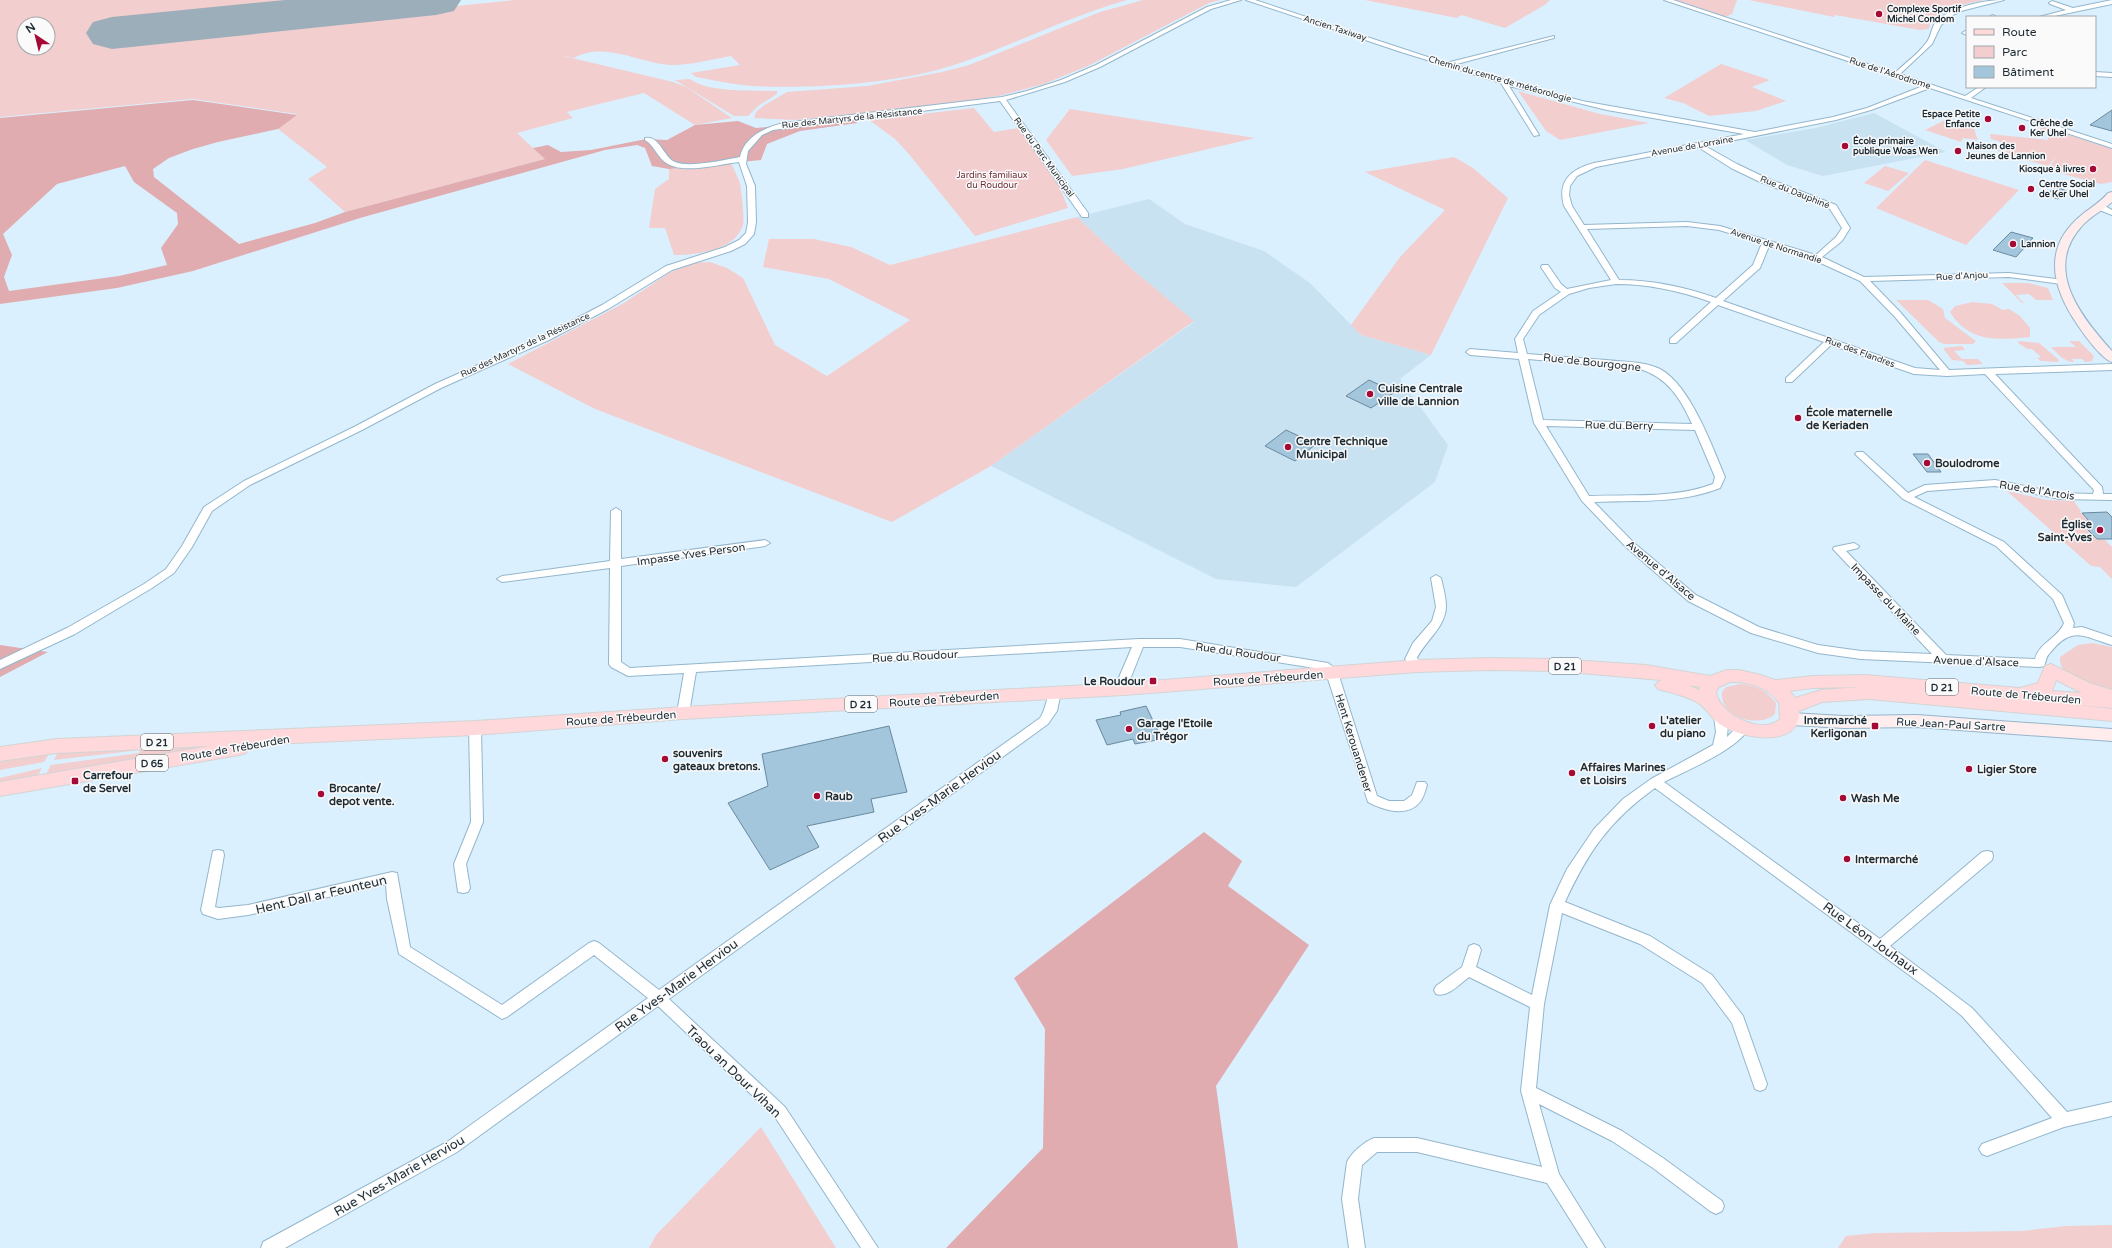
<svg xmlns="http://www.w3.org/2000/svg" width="2112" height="1248" font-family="'Varela Round',sans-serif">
  <rect width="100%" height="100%" fill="#dbf0fe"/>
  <path fill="#c9e2f2" d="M1874,113L1946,152L1823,176L1787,165L1745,140L1815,128Z
    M1149,199L1185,224L1264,251L1310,283L1361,335L1431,355L1400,379L1448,445L1435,482L1296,587L1216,579L991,466L1194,322L1133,270L1077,217Z"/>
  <path fill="#f2cecf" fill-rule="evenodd" d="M0,0H317L103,21L94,43L515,0H1127C1067,17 1012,46 954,65C897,84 812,89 753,86C734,85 714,80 696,77L691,73L740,65L731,56C714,59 687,66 670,65C638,63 605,41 574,58L555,54L297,114L193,99L0,117ZM24,24H48V48H24Z
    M1143,0H1220L1209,3L1090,65L1044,84L1003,95L943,105L796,120L754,118L756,112L763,106L787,92L867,86L942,72L969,65L1100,12Z
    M1365,0H1550L1546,4L1505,28L1461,15L1457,18Z
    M1675,0H1737L1732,14L1725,17Z
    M1749,0H1984L1952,7L1930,22L1929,29L1920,30L1835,15L1834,17Z
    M555,54L673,82L686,87L732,118L695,125L644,93L567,112L573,118L517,133L545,159L345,212L308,179L327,167L278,129L297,114Z
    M1721,64L1770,80L1752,87L1786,101L1756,111L1709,116L1683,103L1664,98Z
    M690,79C708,93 753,90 777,91V94L758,106L748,116H734L675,80Z
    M1518,91L1600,114L1649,123L1560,140L1546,131Z
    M974,108L994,132L1018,128L1059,185L1068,208L975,236L908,153L895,139L869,120Z
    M1070,109L1255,138L1123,169L1072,176L1046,140Z
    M1947,119L1974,129L1978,140L1963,138L1961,142L1925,130Z
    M2041,126L2112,149V182L2101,184L2048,170L2056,157L2048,166L2004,154L2010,146L2002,152L1998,151L2004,143L1991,139L1990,134L2048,140V133L2040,130Z
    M1454,157L1473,168L1508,198L1431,355L1361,335L1351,325L1400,257L1445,210L1365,172Z
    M1925,160L2019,190L1966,245L1876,208Z
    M731,163C734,169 737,176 740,183C741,189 745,220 743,225C735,251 696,255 674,255L665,228H649L655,189L669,179V169Z
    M1885,166L1909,173L1888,191L1864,183Z
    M1077,217L1133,270L1194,321L991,466L892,522L595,409L508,364L624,303L669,273L691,263L710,262L727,268L743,278L775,345L827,376L910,320L829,279L763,267L769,239H814L851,247L890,265Z
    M2002,283H2028L2048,288L2053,300H2036L2029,294L2016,295L2024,303H2022Z
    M1896,300H1928L1943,309L1945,318L1976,341L1973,344H1944L1939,342Z
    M1972,302L1992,304L2003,310L2009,309L2020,316L2030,328V337C1998,340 1969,343 1950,312L1955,306Z
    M2019,341L2039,343L2059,360L2058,362L2041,361L2037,358L2041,357L2032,349H2027L2018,343Z
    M2069,341H2079L2094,356L2092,361L2085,362L2082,359H2072L2074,362C2064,362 2058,354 2051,347H2076Z
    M1962,346L1965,350L1954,351L1962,359H1978L1983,364L1967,365L1963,361L1952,360L1943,348Z
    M2007,491L2047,500L2074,501L2081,511L2080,512L2088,521L2079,522L2096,539L2105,540L2112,547V579L2100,567L2091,566Z
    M2092,643L2112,647V690C2099,687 2075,681 2065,672C2061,668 2060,662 2060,657L2078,645Z
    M1740,684C1755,685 1767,690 1776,703L1775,714C1759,729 1719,717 1722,692L1726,687Z
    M243,743L45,776L51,765L139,753L140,750L54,760L59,750Z
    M51,751L44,762L0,770V759Z
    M42,768L37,777L0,783V778Z
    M761,1127L836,1248H649L656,1235Z
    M2112,1225V1248H1838L1846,1236L1876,1233L2022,1231L2066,1226Z"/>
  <path fill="#e0acaf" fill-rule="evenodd" d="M193,100L297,115L278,129L218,142L193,149L169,158L153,169L154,177L239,244L315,223L345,212L545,159L533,148L548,145L561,152L591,150L646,139L667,140L695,125L738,121L756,128L855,119L857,123L800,131L767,144L761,160L669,169L652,166L645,148L637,145L605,150L360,218L193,271L117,288L0,304V118ZM125,166L134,182L177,213L178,224L161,248L167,265L119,276L9,291L4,277L12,255L3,234L57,184Z
    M0,645L48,652L0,677Z
    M1204,832L1242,861L1228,886L1309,945L1216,1086L1238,1248H946L1043,1148L1045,1029L1014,978Z"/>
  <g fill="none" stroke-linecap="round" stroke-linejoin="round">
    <path fill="#9baeba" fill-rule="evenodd" d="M128,21L158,23L169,21L176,23L180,27L176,31C158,36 117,53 104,35L111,27Z"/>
    <path fill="#9baeba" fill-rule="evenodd" d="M285,0H461L454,11L436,15L112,49L93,44L86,33L93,22L112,17Z"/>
  </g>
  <path fill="#a3c6dd" stroke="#68899e" d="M2112,110V131L2090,125Z
    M2056,187L2067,191L2058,199L2045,195Z
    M2011,232L2033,238L2016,257L1993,250Z
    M1369,380L1395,392L1371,408L1346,396Z
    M1286,430L1316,444L1295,461L1265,446Z
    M1913,454H1928L1941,472H1927Z
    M2107,512L2112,517V539H2097L2080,522L2089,521L2082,513Z
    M1146,706L1162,739L1135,744L1133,739L1107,745L1096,720L1121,715L1120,712Z
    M889,726L907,792L871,799L874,812L807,826L819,847L770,870L728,803L768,786L762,754Z"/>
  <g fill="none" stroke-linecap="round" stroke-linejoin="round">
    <g stroke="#93b6cc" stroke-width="2">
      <path id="street" d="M1231,0H1241L1211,9L1100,67L1065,82L1006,100L1088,213V217H1082L1000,101L773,130L762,135L748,151L746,164L755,186L756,222L754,234L745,244L731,251L672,270L608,309L549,340L441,388L362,430L250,485L212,511L192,547L174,573L152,588L75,634L0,669V660L67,628L144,584L166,569L182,546L204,507L244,481L356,426L435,384L543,336L602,305L666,266L725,247L739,240L746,233L748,222L747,186L739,162C721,164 685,174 668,164C658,159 655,146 645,140V138C660,135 663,157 675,162C689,168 724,160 740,157C744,137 765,127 784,123L1002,97L1027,91L1061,80L1096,65L1207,7Z
        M1246,0H1255L1446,63L1554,36V38L1453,65L1582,101L1755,132L1833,117L1867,108L1923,86L1664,0H1673L1895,73C1905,63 1918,54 1926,43C1931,38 1931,29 1935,23C1948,7 1985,0 2004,0L1961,11L1953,15L1941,25L1932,44L1900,74L1965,96L1979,87H1986L1971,98L2112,144V148L1930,88L1871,110L1836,120L1705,146L1737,164L1764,177L1836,205L1850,228L1842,241L1822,257L1864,277L2009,273L2064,280V284H2061L2009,277L1870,281L1901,313L1949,370L2112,364V370L1995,374L2102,487L2103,494H2112V500L2060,499L1995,486L1927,491L1914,497L2004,542L2062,595L2074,623L2073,628L2082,627L2112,637V645C2082,636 2072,625 2049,654C2046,657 2046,662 2044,666L2040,667L1861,659L1818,653L1751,633L1688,601L1626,547L1582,501L1534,423L1519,359L1470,355L1466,352L1470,349L1518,353L1515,339L1533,311L1561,292L1555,288L1541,267L1542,265H1548L1561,284L1567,289L1611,280L1564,206C1557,181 1571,169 1594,163L1744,134L1607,110L1509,86L1539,135L1534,136L1501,83L1401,52ZM1698,147L1731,168L1758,181L1830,209L1842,228L1836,237L1816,255L1720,226L1687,222L1584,225L1572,206L1569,195L1570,186L1577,176L1596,167ZM1687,226L1719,230L1762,243L1753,265L1716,298C1685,287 1652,280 1619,280L1587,229ZM1769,246L1814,260L1860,281L1895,317L1940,370L1915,368L1723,301L1760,268ZM1616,284C1649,284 1680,291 1711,302L1670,339V343H1676L1718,305L1824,342L1786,378V382H1792L1831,345L1914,374L1947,376L1985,374L2094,490L2093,494L2060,493L1995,480L1925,485L1908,493L1863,452H1857L1855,454L1903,499L1996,546L2053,599L2064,623C2058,638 2039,643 2035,659L1946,655L1846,551L1858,548L1859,546L1854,543L1834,547L1833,549L1932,654L1861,651L1818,645L1759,627L1696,595L1634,543L1594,502C1637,500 1680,504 1720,488L1725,477C1712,446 1690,385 1660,369C1644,361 1623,362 1606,360C1579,358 1553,356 1527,354L1523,339L1539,315L1569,294L1589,288ZM1528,359L1640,369C1667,377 1681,399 1692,424L1543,420ZM1546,426L1695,430L1715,477L1713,484C1674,499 1630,494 1589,496Z
        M2112,0V4L2050,17H2039L2066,10L2050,4L2049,3L2052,1L2073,8Z
        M1992,15L1995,16L1996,17H1989Z
        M1965,31H1967V35L1962,33Z
        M2095,72L2112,73V77L2095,76Z
        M2097,205H2103L2112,210V215L2097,209Z
        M616,508L621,511V559L765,540L770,543L765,546L621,566V662L630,668L1139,639H1180L1328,663L1341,673L1340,679L1377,796L1389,801H1404L1412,795L1417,782H1425L1427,785C1425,791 1424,797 1420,802C1407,818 1383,810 1368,802L1328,679L1329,675L1321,669L1180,647H1143L1129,682L1130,689L1124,693L1120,692L1117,682L1132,647L696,672L689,713L687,716H679L677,713L684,673L628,676L611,667L609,664L610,568L502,582L497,579L502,576L610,561L611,511Z
        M1436,575L1441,578C1443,587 1446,597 1446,606C1446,627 1425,641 1417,658L1423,666L1417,670L1413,669L1405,659L1413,643L1432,621L1436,607L1431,578Z
        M1055,688L1059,689L1061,692L1057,711L1048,724L669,999L785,1107L878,1248H861L775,1117L658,1006L457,1152L285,1248H261L263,1242L447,1142L648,998L594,955L507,1017L502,1019L399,954L387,899L386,884L248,915L218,919L203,914L201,910L213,851L218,850L223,851L224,855L215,907L219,908L248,905L392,872L397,873L410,947L502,1005L589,943L594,941L599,943L659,990L1040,718C1046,709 1046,699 1051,689Z
        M1720,712L1724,713L1728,724L1727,737L1739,725H1747L1749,728C1737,750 1687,770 1664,782L1880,939L1982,852L1987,851L1992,852L1993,856L1992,860L1890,946L1972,1008L2067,1112L2112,1102V1116L2064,1127L1987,1156L1982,1154L1979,1149L1982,1144L2052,1118L1962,1016L1935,994L1655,788C1609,821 1588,852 1565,902L1650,936L1712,975L1743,1016L1767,1084L1765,1089L1760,1091L1755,1089L1732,1023L1702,983L1640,944L1562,913L1544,1004L1536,1088L1622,1131L1663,1158L1722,1201L1724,1206L1722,1211L1716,1214L1710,1211L1653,1168L1612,1141L1539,1104L1559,1174L1605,1248H1588L1547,1183L1417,1152H1377L1362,1165L1358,1199L1365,1248H1349L1342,1199L1347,1162C1352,1152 1364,1142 1374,1138H1417L1542,1167L1521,1091L1530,1007L1469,977C1460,984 1447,998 1436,994L1434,990L1436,986L1462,967L1469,946L1474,944L1479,946L1481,950L1476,967L1532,995L1550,905L1567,869L1594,829L1623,799L1651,779L1713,745L1716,732L1714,716L1716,713Z
        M475,724L479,725L481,728L483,822L466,864L470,888L468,892L463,893L458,892L454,864L471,822L469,728L471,725Z"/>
    </g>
    <g stroke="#93b6cc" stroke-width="2">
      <path id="secondary" d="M2112,192V202C2102,211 2089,217 2081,227C2043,270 2082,318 2112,351V362C2102,359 2085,336 2079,327C2055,293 2041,253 2076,220C2086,210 2099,204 2108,193Z
        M1791,713L1844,716L1917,715L2112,729V741L1917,727L1844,728L1791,725L1785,723L1783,719L1785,715Z"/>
    </g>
    <g stroke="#d2d5d6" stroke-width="2">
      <path id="primary" d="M1488,658L1557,659L1646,665L1710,676L1727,670H1739L1761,675L1775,680L1813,676L1865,675L2020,688L2038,683L2045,666L2051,664L2089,683L2112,690V708L2076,705L2112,709V721L1869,699L1822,702L1799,711C1800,750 1741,738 1721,725C1712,719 1708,711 1701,705C1690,696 1671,693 1658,689L1655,685L1661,680L1557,671L1488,670L1417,672L1124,695L683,719L475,735L246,745L248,748L246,753L239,755L0,796V782L210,746L57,753L0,761V747L57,739L475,721L683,707L1124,683L1417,660ZM2056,680L2082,693L2052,691ZM1730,682C1747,681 1769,687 1779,703L1780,719C1762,736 1719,714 1716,692L1719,687ZM1688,685L1700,687L1699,690ZM1860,687L1821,690L1795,698L1790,691L1813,688Z"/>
    </g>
    <use href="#street" fill="#fff" fill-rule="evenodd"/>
    <use href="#secondary" fill="#ffecec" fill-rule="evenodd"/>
    <use href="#primary" fill="#fed8da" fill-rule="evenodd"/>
  </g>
  <g fill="#a50a36" stroke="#fafafa" stroke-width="1.5">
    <circle cx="1879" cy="14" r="4"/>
    <circle cx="1988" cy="119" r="4"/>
    <circle cx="2022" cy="128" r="4"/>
    <circle cx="1845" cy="146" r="4"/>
    <circle cx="1958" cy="151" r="4"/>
    <circle cx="2093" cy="169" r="4"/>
    <circle cx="2031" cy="189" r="4"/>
    <circle cx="2013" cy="244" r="4"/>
    <circle cx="1370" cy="394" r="4"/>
    <circle cx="1798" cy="418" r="4"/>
    <circle cx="1288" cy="447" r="4"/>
    <circle cx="1927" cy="463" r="4"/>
    <circle cx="2100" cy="530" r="4"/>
    <rect x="1149" y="677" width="8" height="8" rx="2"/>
    <circle cx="1652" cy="726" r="4"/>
    <rect x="1871" y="722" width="8" height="8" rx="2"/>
    <circle cx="1129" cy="729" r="4"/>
    <circle cx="665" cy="759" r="4"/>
    <circle cx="1969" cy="769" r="4"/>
    <circle cx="1572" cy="773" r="4"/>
    <rect x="71" y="777" width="8" height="8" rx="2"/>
    <circle cx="321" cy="794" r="4"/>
    <circle cx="817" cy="796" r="4"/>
    <circle cx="1843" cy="798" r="4"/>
    <circle cx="1847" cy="859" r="4"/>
  </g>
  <g text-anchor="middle" stroke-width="3" stroke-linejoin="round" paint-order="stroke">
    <g font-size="9" font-weight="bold" fill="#1d2b34" stroke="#fafafa" text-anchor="start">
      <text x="1887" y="12">Complexe Sportif<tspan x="1887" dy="10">Michel Condom</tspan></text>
      <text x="1980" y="117" text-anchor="end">Espace Petite<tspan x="1980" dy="10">Enfance</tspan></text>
      <text x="2030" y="126">Crêche de<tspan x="2030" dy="10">Ker Uhel</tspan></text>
      <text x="1853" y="144">École primaire<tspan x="1853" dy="10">publique Woas Wen</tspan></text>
      <text x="1966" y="149">Maison des<tspan x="1966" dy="10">Jeunes de Lannion</tspan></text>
      <text x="2085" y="172" text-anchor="end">Kiosque à livres</text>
      <text x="2039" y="187">Centre Social<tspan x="2039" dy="10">de Ker Uhel</tspan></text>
      <text x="2021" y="247">Lannion</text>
    </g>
    <g font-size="9" fill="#1d2b34" stroke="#fafafa">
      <text transform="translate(1335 28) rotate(18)" y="3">Ancien Taxiway</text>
      <text transform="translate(1890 73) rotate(18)" y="3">Rue de l'Aérodrome</text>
      <text transform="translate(1500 79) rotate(16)" y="3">Chemin du centre de météorologie</text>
      <text transform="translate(852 118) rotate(-6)" y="3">Rue des Martyrs de la Résistance</text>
      <text transform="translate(1692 146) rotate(-10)" y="3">Avenue de Lorraine</text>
      <text transform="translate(1044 157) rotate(54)" y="3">Rue du Parc Municipal</text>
      <text transform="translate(1795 192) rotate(22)" y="3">Rue du Dauphiné</text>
      <text transform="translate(1776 246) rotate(18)" y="3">Avenue de Normandie</text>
      <text transform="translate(1962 276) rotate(-3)" y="3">Rue d'Anjou</text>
      <text transform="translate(525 345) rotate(-25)" y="3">Rue des Martyrs de la Résistance</text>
      <text transform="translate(1860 352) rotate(20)" y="3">Rue des Flandres</text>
    </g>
    <g font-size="9" fill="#6d2d35" stroke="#fafafa">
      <text x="992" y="178">Jardins familiaux<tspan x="992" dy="10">du Roudour</tspan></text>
    </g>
    <g fill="#fafafa" stroke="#5f696f" stroke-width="1">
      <rect x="1549" y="658" width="32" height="16" rx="3"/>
      <rect x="1926" y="679" width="32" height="16" rx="3"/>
      <rect x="845" y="696" width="32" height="16" rx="3"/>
      <rect x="141" y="734" width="32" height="16" rx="3"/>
      <rect x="136" y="755" width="32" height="16" rx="3"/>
    </g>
    <g font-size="10" font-weight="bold" fill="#1d2b34">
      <text x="1565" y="670">D 21</text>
      <text x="1942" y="691">D 21</text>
      <text x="861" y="708">D 21</text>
      <text x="157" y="746">D 21</text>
      <text x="152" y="767">D 65</text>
    </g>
    <g font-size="11" fill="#1d2b34" stroke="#fafafa">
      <text transform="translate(1592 362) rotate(6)" y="4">Rue de Bourgogne</text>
      <text transform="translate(1619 425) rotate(1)" y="4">Rue du Berry</text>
      <text transform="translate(2037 490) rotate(9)" y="4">Rue de l'Artois</text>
      <text transform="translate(691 554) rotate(-8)" y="4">Impasse Yves Person</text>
      <text transform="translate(1661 570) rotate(40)" y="4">Avenue d'Alsace</text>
      <text transform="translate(1886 599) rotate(46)" y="4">Impasse du Maine</text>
      <text transform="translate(1238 652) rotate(8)" y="4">Rue du Roudour</text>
      <text transform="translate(915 656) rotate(-3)" y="4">Rue du Roudour</text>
      <text transform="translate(1976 661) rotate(2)" y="4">Avenue d'Alsace</text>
      <text transform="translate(1268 678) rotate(-4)" y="4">Route de Trébeurden</text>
      <text transform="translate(2026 695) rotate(5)" y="4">Route de Trébeurden</text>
      <text transform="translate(944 699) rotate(-4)" y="4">Route de Trébeurden</text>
      <text transform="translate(621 718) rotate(-4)" y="4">Route de Trébeurden</text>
      <text transform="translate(1951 724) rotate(3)" y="4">Rue Jean-Paul Sartre</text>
      <text transform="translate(1354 743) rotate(73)" y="4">Hent Kerouandener</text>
      <text transform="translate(235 748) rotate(-10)" y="4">Route de Trébeurden</text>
    </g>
    <g font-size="11" font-weight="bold" fill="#1d2b34" stroke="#fafafa" text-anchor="start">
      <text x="1378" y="392">Cuisine Centrale<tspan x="1378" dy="13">ville de Lannion</tspan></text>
      <text x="1806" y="416">École maternelle<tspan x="1806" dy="13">de Keriaden</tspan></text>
      <text x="1296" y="445">Centre Technique<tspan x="1296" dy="13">Municipal</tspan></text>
      <text x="1935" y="467">Boulodrome</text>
      <text x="2092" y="528" text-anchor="end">Église<tspan x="2092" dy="13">Saint-Yves</tspan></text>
      <text x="1145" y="685" text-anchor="end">Le Roudour</text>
      <text x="1660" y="724">L'atelier<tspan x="1660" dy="13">du piano</tspan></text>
      <text x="1867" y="724" text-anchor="end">Intermarché<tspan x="1867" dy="13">Kerligonan</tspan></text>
      <text x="1137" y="727">Garage l'Etoile<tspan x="1137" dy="13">du Trégor</tspan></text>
      <text x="673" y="757">souvenirs<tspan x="673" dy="13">gateaux bretons.</tspan></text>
      <text x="1580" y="771">Affaires Marines<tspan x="1580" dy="13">et Loisirs</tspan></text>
      <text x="1977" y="773">Ligier Store</text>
      <text x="83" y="779">Carrefour<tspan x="83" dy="13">de Servel</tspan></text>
      <text x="329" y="792">Brocante/<tspan x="329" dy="13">depot vente.</tspan></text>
      <text x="825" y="800">Raub</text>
      <text x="1851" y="802">Wash Me</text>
      <text x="1855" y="863">Intermarché</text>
    </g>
    <g font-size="13" fill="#1d2b34" stroke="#fafafa">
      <text transform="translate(939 796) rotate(-36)" y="5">Rue Yves-Marie Herviou</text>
      <text transform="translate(321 894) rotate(-13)" y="5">Hent Dall ar Feunteun</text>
      <text transform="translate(1871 938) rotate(36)" y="5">Rue Léon Jouhaux</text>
      <text transform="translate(676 985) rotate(-36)" y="5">Rue Yves-Marie Herviou</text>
      <text transform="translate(734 1071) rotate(44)" y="5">Traou an Dour Vihan</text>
      <text transform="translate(399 1175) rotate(-30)" y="5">Rue Yves-Marie Herviou</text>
    </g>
  </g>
  <rect x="1966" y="16" width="130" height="72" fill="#fafafa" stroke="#a2a7ab"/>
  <rect x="1974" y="29" width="20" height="6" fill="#fed8da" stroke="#a2a7ab"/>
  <text x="2002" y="36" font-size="12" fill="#1d2b34">Route</text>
  <rect x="1974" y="46" width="20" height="12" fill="#f2cecf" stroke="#a2a7ab"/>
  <text x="2002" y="56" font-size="12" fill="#1d2b34">Parc</text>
  <rect x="1974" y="66" width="20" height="12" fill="#a3c6dd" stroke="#a2a7ab"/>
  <text x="2002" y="76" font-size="12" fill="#1d2b34">Bâtiment</text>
  <g transform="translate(36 36) rotate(325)"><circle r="19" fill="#fafafa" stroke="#a2a7ab"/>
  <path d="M0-3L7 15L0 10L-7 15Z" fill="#a50a36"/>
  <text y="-6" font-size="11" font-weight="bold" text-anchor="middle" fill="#1d2b34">N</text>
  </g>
</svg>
